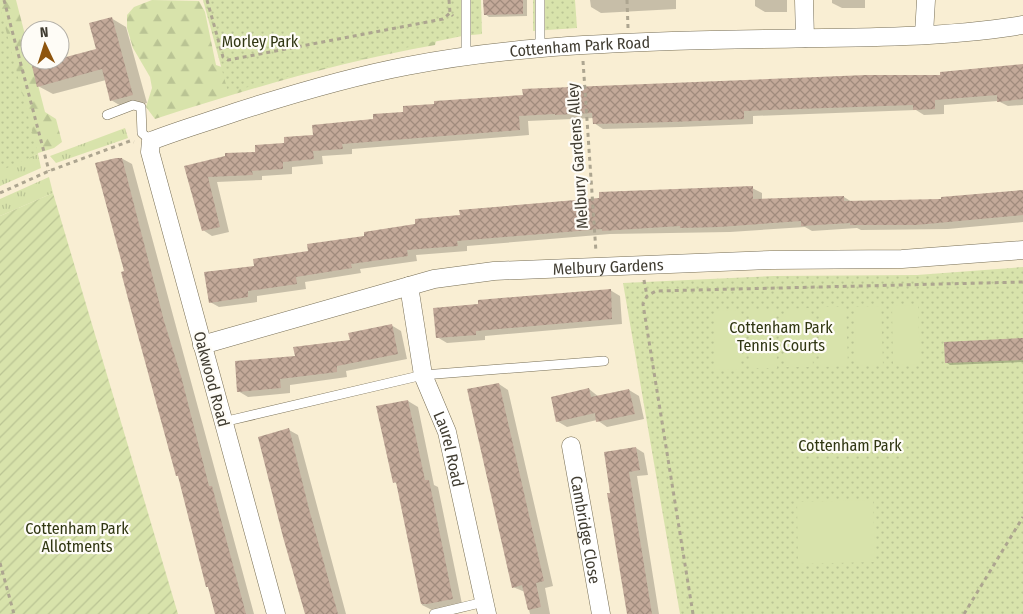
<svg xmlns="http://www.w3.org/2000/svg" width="1023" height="614" font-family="'Fira Sans Condensed',sans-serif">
  <defs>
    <pattern id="grass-tufts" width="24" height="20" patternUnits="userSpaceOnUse" patternTransform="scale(1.25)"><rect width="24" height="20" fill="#d8e3ab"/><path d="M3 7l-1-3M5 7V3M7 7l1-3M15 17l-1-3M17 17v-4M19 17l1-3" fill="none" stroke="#bac494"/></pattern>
    <pattern id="forest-firs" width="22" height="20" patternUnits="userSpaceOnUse" patternTransform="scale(1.25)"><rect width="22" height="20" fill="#d8e3ab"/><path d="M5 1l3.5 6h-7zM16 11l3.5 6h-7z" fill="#bac494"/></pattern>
    <pattern id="park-dots" width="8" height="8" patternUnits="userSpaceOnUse" patternTransform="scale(1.25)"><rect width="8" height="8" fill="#d8e3ab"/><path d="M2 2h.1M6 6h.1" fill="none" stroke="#bac494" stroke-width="1.8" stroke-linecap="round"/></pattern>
    <pattern id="garden-furrows" width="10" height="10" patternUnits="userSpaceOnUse" patternTransform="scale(1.25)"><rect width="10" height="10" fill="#d8e3ab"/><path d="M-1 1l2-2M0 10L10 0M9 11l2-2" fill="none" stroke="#bac494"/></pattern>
    <pattern id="building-cross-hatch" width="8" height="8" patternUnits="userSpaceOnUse" patternTransform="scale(1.25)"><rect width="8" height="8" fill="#c3a999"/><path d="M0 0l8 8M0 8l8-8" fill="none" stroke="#a08b7d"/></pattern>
  </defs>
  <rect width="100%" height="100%" fill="#f9eed3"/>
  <path fill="url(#grass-tufts)" d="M125,128L128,138L56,163L50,156Z
    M38,154L41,168L0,186V171Z
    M49,177L53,193L0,216V199Z"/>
  <path fill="url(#forest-firs)" d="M0,0H16L45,112L56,119L62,142L54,148L35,154L33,157L0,172Z
    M152,0L199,1L205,12L216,65L230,70L437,37L435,45C339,62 248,89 155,119L146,107L152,88L150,77L133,48L127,28V15L134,7Z"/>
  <path fill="url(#park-dots)" d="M203,0H481L482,34L462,36L395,50L228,92Z
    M533,0H575L577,28L533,31Z
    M0,7L38,154L0,171Z
    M1023,267V614H680L623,283L774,276L917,275Z"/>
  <path fill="url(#garden-furrows)" d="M53,193L178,614H0V216Z"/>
  <path fill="#d8e3ab" d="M918,305L920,364L893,365L892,306Z
    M881,306L883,365L856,366L855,307Z
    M820,307H846L848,366L821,367Z
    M811,308L813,367H786L785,309Z
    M749,309H775L777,368H750Z
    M740,310L741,369L715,370L714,311Z
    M873,500L875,562L798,564L797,502Z"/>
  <path fill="#0003" d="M484,0H527V16L489,17L485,14Z
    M590,0H676V9L601,13L591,7Z
    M755,0H787V12H765L755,6Z
    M832,0H865V8H842L832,3Z
    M111,18L126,27L147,103L126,109L111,100L106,80L53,94L38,86L98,50Z
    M1023,65V105L1008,106L998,101L944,105V114L924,115L916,110L753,116V124L681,127L603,129L594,123V118L528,121L529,135L352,149V154L322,156L323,164L292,167V174L262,176V180L217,182L229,232L212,236L203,230L185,167L257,153L314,136V126L942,76Z
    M121,158L132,164L254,614H216L97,164Z
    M752,188L762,193V200L844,197L852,202H906L1023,192V222L948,229L861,230L857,228L812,231L805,227L730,232L610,234L467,246V251L416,255L417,261L360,269L361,273L305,282L306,289L257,296V302L219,307L210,302L255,267Z
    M610,290L620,296L622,324L485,336V340L447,343L437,337L480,305Z
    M391,325L401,331L407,359L346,371L347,377L290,385V393L248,397L238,391Z
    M1023,339V362L950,365L946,362Z
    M499,384L508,390L553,586L545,588L550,614H530L525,592L513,587Z
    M589,389L599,397L629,390L639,396L644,419L607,427L597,420L567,427L557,421Z
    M408,401L418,407L434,485L438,487L462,604L432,610L422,605L398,484L394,482Z
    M289,430L298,435L346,614H306Z
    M636,448L644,453L648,475L637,476L659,614H629L612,494Z"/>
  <path fill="url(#building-cross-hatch)" d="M483,0H523V14L484,15Z
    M112,17L133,95L110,101L102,69L37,87L32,66L96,49L89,23Z
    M1023,64V99L997,102V95L935,100V109L913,110V105L744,111V119L670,122L593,124L592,113L555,115V114L519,116L520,130L342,144L343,149L313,151L314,159L283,162V169L252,171L253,175L208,177L220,227L202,231L184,166L225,156V153L255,152V145L284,143V137L313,135L312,125L373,119V114L403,112V106L434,104V101L523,95L522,89L866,75H940V72Z
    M116,158H122L164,321L181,376L209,486H212L246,614H215L208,587H206L178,476H176L131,310L121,272L124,271L95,163Z
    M753,186V199L844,196V201L941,199V197L1023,190V215L916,225H850V223L801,226V221L719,227L680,228V226L602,231V229L457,241L458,246L407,250L408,256L351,264L352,268L296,277L297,284L248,291V297L209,303L204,272L254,266L253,259L308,251L307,244L364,236V232L415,224V219L460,215L459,210L599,198V192Z
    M611,289L612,319L476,331V335L436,338L433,308L478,304V300Z
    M392,324L398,354L337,366V372L280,379L281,388L237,392L235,361L295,356L293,347L350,340L348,333Z
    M1023,338V360L945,363L944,342Z
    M499,383L544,581L536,583L541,607L528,610L522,585L512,588L467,389Z
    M589,388L591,397L629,389L635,414L596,422L595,413L556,422L551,397Z
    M408,400L425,480H429L453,599L427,604H421L396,482L393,483L376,406Z
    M289,428L309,509L338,614H305L283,537L258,437Z
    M636,447L640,470L629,472L652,614H627L607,493H610L604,452Z"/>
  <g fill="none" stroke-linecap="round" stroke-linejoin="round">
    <g stroke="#776e55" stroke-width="10">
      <path id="service" d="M540,49V0
        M466,57V0
        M107,115L133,105L141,107L142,133L151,141
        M223,422L423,375L604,361
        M434,614L484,602"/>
    </g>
    <g stroke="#776e55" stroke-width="19">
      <g id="minor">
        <path d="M804,0L805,38"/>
        <path d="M924,34L926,0"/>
        <path id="s1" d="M409,286L423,375L447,432L487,614"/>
        <path id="s2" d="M202,345L434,279L494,271L771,260L902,259L1023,250"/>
        <path id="s3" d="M571,446L601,614"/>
        <path id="s4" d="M276,614L150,152L151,141C179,130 207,122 236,112C292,94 349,77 407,66C494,49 584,44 672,41C787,36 910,43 1023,25"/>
      </g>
    </g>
    <path stroke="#ada590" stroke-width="3" stroke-dasharray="4 4" stroke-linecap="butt" d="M4,0L49,171
      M207,0L223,57L228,60L443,19L450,13L453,16
      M449,0L450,13
      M627,0L628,28
      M583,61L596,252
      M0,193L49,171L130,141L134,142
      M644,280L647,296
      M0,563L14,614
      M693,614L643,304L647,296L656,291L1023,282
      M964,614L1023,517"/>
    <use href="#service" stroke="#fff" stroke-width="9"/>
    <use href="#minor" stroke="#fff" stroke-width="18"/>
  </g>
  <g text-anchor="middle" stroke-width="4.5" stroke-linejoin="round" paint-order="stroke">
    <g font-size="16" fill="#313713" stroke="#fefcf6">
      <text x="260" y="47">Morley Park</text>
      <text x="781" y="333">Cottenham Park<tspan x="781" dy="18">Tennis Courts</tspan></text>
      <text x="850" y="451">Cottenham Park</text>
      <text x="77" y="534">Cottenham Park<tspan x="77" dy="18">Allotments</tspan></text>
    </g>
    <g font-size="16" fill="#403c31" stroke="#fefcf6">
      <text dy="6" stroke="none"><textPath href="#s4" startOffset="931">Cottenham Park Road</textPath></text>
      <text transform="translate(577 156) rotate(-94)" y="6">Melbury Gardens Alley</text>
      <text dy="6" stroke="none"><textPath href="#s2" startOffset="416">Melbury Gardens</textPath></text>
      <text transform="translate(212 379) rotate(75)" y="6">Oakwood Road</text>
      <text dy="6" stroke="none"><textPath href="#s1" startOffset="169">Laurel Road</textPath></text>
      <text dy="6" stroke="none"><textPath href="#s3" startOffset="85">Cambridge Close</textPath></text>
    </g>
  </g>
  <g transform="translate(45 45) rotate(356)"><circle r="24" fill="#fefcf6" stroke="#b2afa7"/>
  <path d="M0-4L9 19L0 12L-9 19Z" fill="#8e550e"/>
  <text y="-8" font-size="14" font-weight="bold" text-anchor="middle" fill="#403c31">N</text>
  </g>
</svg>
